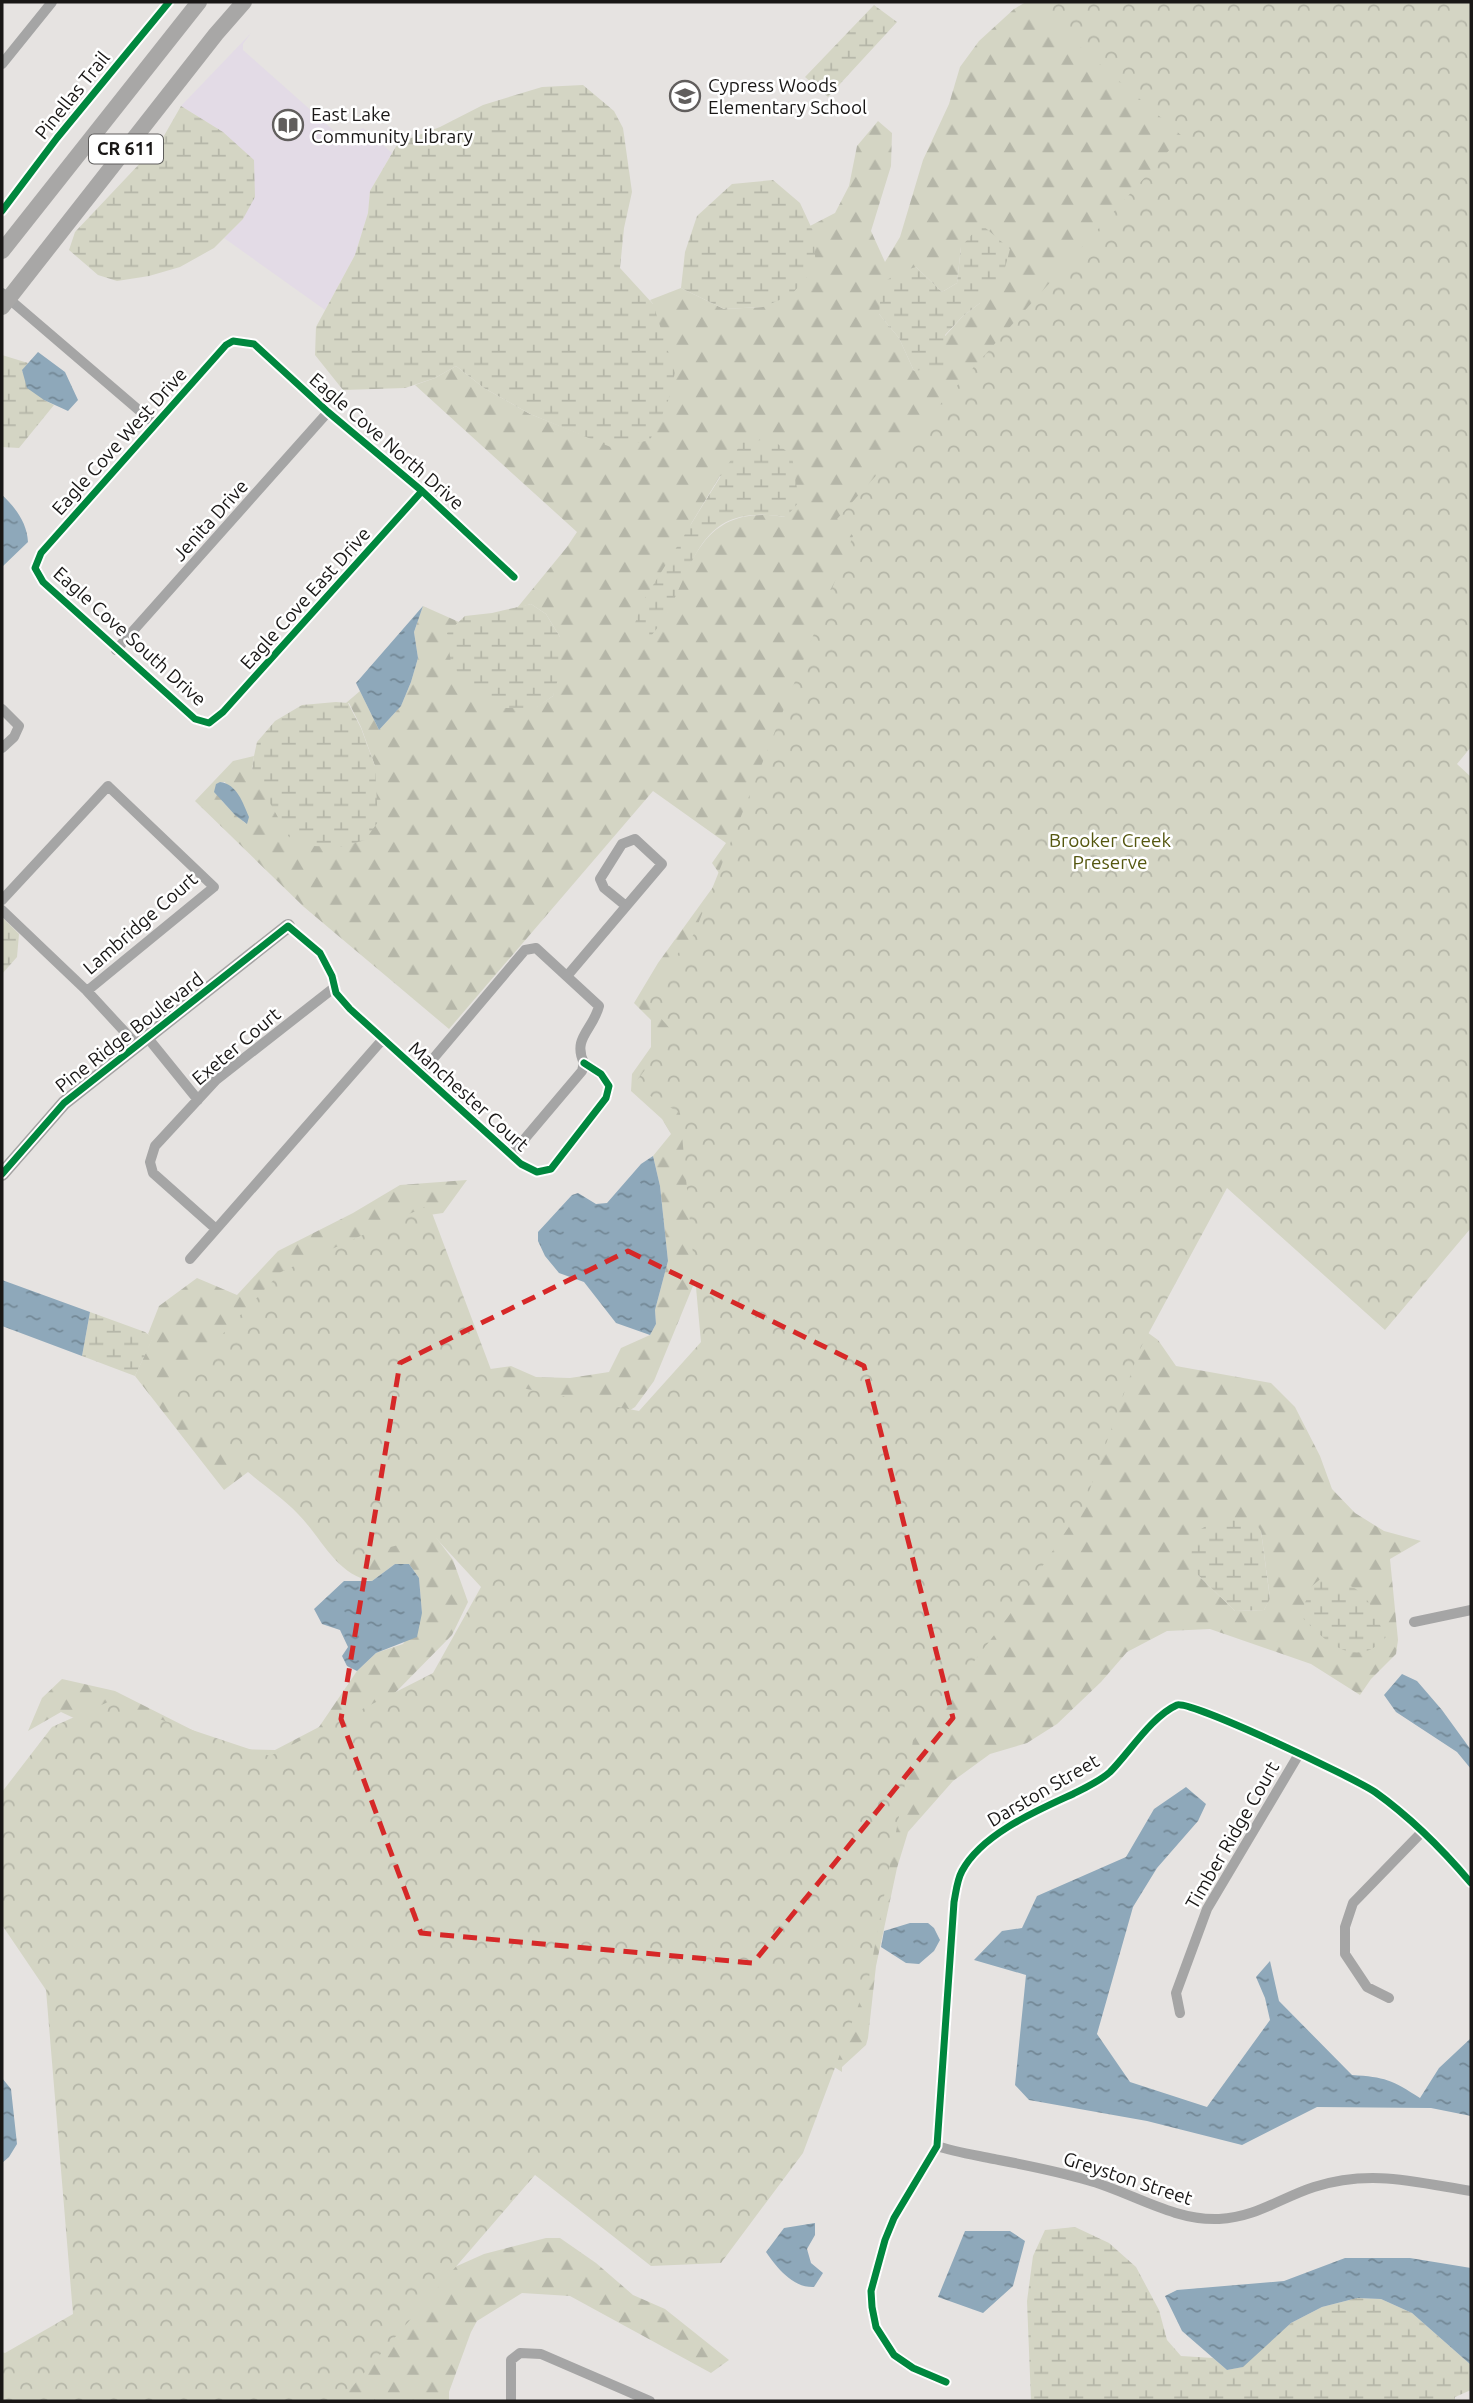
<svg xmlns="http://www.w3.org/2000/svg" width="1473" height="2403" font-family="Ubuntu,sans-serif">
  <defs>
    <pattern id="forest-firs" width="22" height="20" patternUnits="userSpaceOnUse" patternTransform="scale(1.75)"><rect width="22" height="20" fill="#d4d5c4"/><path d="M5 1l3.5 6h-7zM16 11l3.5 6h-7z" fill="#b5b6a8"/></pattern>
    <pattern id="wetland-marsh" width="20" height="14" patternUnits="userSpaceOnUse" patternTransform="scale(1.75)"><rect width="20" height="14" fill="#d4d5c4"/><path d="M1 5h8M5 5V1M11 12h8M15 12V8" fill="none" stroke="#b5b6a8"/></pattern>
    <pattern id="park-crowns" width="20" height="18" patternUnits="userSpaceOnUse" patternTransform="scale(1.75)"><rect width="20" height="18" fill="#d4d5c4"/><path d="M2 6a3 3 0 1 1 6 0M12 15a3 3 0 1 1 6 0" fill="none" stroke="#b5b6a8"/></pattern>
    <pattern id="water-ripples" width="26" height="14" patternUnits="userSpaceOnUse" patternTransform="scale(1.75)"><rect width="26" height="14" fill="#8ea8ba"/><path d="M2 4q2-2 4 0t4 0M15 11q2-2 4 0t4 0" fill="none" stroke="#738896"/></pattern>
  </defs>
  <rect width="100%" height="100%" fill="#e6e3e1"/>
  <path fill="#e3dbe6" d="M251,33L243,44V50L341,137L346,138L363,128L392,153L370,191L368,213L355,255L325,310L224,238L243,219L223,132L181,106Z"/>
  <path fill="url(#forest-firs)" fill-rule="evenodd" d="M1026,2H1214L1253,36L702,1264L654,1381L635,1407L590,1435L518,1424L483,1370L511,1366L536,1377L570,1378L609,1372L621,1348L650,1335L656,1324L655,1310L668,1261L660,1186L653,1156L671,1134L662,1119L631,1091L632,1074L651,1047V1020L634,1003L658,963L721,876L712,863L726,843L653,791L449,1029L304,907L195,801L233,761L254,756L252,771L375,766L361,727L349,703H346L360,691L379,730L401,706L411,682L418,658L414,632L423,606L459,622L447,634L505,708H535L553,696L560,637L546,614L531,604L517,608L567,547L577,532L415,385L435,378L456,366L484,388L530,414L613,447L653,304L650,300L681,288L724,309L763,307L813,231L810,226L835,213L849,186L857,146L878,121L892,133L891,166L871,231L885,262L900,237L923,160L949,104L960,67L979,41L1014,9ZM961,247L980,303L962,317L914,371L899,338L879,314L916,267L942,292L957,283ZM720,476L786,517C706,504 695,555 666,615L691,524ZM221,782H225L245,823L222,801L216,784Z
    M467,1180L443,1213L408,1218L423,1520L453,1560L468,1602L452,1635L389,1699L292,1787L95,1728L61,1712L28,1731L42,1698L62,1679L115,1691L230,1749L275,1750L319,1727L357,1671L376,1653L403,1644L422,1613L419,1578L409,1564H395L372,1581C337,1576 321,1537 298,1514C283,1498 264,1486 248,1472L224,1490L135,1376L152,1339L148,1334L159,1306L197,1278L237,1295L278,1251L353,1213L400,1185Z
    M1133,1322L1158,1340L1176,1366L1271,1383L1295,1407L1320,1456L1332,1489L1355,1513L1384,1531L1421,1541L1390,1559L1398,1640L1396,1654L1371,1679L1360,1695L1311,1664L1210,1629L1167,1631L1127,1652L1101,1682L1057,1724L1027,1743L990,1754L953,1781L908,1832L897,1868L876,1966L868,2038L866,2045L842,2067V2072L820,2058L801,1904ZM1261,1531L1270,1598L1264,1610L1235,1611L1198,1575Z
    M546,2238H560L596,2263L633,2295L665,2309L729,2360L711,2373L570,2296L522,2293L477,2321L471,2332L449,2392V2401H182L413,2301L439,2274L484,2254Z"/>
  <path fill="url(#wetland-marsh)" d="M874,5L897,22L828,97L805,77Z
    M583,85L614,111L623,128L632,192L624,228L620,268L653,304L675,373L667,405L650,440L613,448L530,414L484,388L456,366L435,378L405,388L343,390L315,355L316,327L355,255L368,213L370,191L398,143L440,127L483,105L542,87Z
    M181,106L223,132L254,160L255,197L243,219L214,248L180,267L149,276L117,281L98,275L69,250L75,232L161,141Z
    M773,180L800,203L813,231L816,267L791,295L763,307L724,309L681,288L685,252L697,216L732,184Z
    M981,224L1010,249L1002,279L980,303L962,317L945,335L946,366L914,371L899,338L879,314L882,283L902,271L916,267L942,292L957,283L961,247Z
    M2,355L28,363L22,371L44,400L54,405L19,448L2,447Z
    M772,439L792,456L799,502L786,517C704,503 698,553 668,612C663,622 655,630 649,639L633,629L642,603L742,442Z
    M531,604L546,614L560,637V672L553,696L536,708H505L477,696L451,664L447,633L465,616L492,613Z
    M336,702L348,703L361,728L375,766L378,822L365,840L342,847L312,846L289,837L252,771L254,756L257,742L275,721L302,705Z
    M2,917L19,934L17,957L2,974Z
    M90,1312L145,1332L153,1338L135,1376L82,1356Z
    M1222,1517L1255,1522L1261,1531L1270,1599L1264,1610L1235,1611L1198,1575L1185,1547L1201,1529Z
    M1324,1576C1369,1590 1366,1596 1386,1637C1356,1672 1323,1640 1300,1615L1312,1586Z
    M1075,2227L1109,2243L1136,2267L1159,2310L1167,2340L1181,2356L1213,2358L1227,2370L1242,2367L1291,2323L1322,2307L1357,2298L1381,2299L1412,2313L1471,2365V2390L1455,2397V2401H1031L1027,2301L1033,2256L1045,2230Z"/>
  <path fill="url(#park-crowns)" d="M1029,2H1471V747L1457,764L1471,777V1228L1385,1330L1227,1188L1139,1351L1085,1503L1008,1617L913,1741L869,1977L803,2153L721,2263L651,2266L535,2175L340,2401H2V2352L5,2353L73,2314L46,1990L2,1925V1792L52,1727L108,1702L270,1756L433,1673L481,1587L434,1536L347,1558L170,1390L281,1272L429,1205L496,1383L639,1411L701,1342L680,1113L633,1086L673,1032L642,997L694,934L853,536L837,519L1182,136Z"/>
  <path fill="url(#water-ripples)" d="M38,352L65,372L78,400L68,411L44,400L27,388L22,370Z
    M2,495C16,508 27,523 28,542L2,567Z
    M423,606L414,632L418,658L411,682L401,706L379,730L356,683Z
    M220,782C237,784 243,803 249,817L247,824L235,815L214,792L216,784Z
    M653,1156L660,1186L668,1261L655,1310L656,1324L650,1335L616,1323L584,1282L559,1273L545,1256L538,1241V1232L572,1195L578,1193L596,1204L607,1203L641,1164Z
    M2,1280L90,1312L82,1356L2,1326Z
    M395,1564H409L419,1578L422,1613L417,1637L376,1653L357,1671L347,1666L342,1656L348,1647L340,1630L322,1624L314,1609L344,1581H372Z
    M1402,1674L1417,1681L1442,1710L1471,1750V1769L1457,1752L1396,1712L1384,1695Z
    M1186,1787L1206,1804L1198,1821L1157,1868L1133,1907L1097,2034L1130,2082L1207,2107L1270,2020L1265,1998L1256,1977L1270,1961L1279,2001L1352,2075C1385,2077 1392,2080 1420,2098L1439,2068L1471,2038V2116L1431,2108L1317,2107L1242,2145L1147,2121L1029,2100L1015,2085L1026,1975L974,1960L1002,1931L1022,1928L1037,1896L1126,1857L1154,1809Z
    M910,1923H928L934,1928L940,1940L934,1951L919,1964L906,1963L881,1947L884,1931Z
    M2,2078L11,2089L17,2144L9,2157L2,2163Z
    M815,2223V2235L807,2249L811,2263L823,2273L814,2287C793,2288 777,2268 766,2252L784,2228Z
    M965,2231H1010L1025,2241L1013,2286L983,2313L938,2297Z
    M1345,2258H1410L1471,2268V2365L1412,2313L1381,2299L1357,2298L1322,2307L1291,2323L1243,2367L1227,2370L1182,2331L1165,2296L1177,2290L1284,2281Z"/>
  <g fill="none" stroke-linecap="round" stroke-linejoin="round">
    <path stroke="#a5a5a5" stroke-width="10" d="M2,64L52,2
      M2,293L155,424
      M422,491L223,712L209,723L195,719L43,582L35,568L41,553L226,345L233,341L254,344L328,412L422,491L514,577
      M116,650L328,412
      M2,709L19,726L14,737L2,748
      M2,900L108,786L214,887L87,991
      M2,910L87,991L136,1044
      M288,926L320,953L332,976L336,993L350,1009L521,1164L537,1172L551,1169L606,1098L609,1086L601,1074L584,1063
      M567,976L662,864L635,839L622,844L600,879L604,888L626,906
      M147,1037L198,1100
      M421,1073L525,950L536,948L599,1006C593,1030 572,1038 584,1063L582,1071L511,1155
      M216,1229L153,1173L150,1162L155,1146L216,1080L335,987
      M190,1259L383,1039
      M1414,1622L1471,1610
      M1389,1998L1367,1987L1345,1954V1927L1353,1903L1421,1833
      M1180,2013L1176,1993L1207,1909L1299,1754
      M937,2146C955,2152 975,2155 994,2159C1025,2165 1057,2171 1087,2180C1131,2192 1173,2221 1219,2219C1257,2217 1280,2198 1314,2187C1370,2169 1415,2182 1471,2191
      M946,2382L913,2368L894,2355L876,2327L872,2307L871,2291L885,2240L894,2218L937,2146L954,1902C956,1892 957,1880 962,1871C982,1834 1036,1811 1073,1794C1085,1788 1100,1781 1110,1772C1129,1753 1152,1716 1177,1705C1191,1700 1356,1779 1375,1792C1410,1817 1443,1850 1471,1883
      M511,2401V2360L520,2353L541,2354L650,2401"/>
    <path stroke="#a5a3a3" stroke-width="14" d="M2,1174L64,1103L288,926"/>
    <path stroke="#a8a7a6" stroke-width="16" d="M2,251L199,2
      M2,307L216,34L244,2"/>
    <g stroke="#fff" stroke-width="11">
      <path id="cycleway" d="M2,211L57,138L169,2
        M422,491L223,712L209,723L195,719L43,582L35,568L41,553L226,345L233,341L254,344L328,412L422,491L514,577
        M2,1174L64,1103L288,926L320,953L332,976L336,993L350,1009L521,1164L537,1172L551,1169L606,1098L609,1086L601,1074L584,1063
        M946,2382L913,2368L894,2355L876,2327L872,2307L871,2291L885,2240L894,2218L937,2146L954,1902C956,1892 957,1880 962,1871C982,1834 1036,1811 1073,1794C1085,1788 1100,1781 1110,1772C1129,1753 1152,1716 1177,1705C1191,1700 1356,1779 1375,1792C1410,1817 1443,1850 1471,1883"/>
    </g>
    <use href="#cycleway" stroke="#00873e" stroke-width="7"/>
  </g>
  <path fill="none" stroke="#d62828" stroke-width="5" stroke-dasharray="14 9" stroke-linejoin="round" d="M628,1251L864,1366L953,1718L753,1963L421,1933L341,1719L400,1363Z"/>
  <defs>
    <g id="school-ring" transform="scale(1.575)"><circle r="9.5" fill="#fff" stroke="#615e5d" stroke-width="1.5"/><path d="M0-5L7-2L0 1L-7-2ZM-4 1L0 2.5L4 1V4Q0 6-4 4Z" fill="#615e5d"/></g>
    <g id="library-ring" transform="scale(1.575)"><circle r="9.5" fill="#fff" stroke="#615e5d" stroke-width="1.5"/><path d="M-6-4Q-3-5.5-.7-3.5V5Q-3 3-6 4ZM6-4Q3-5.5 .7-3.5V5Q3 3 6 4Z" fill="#615e5d"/></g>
  </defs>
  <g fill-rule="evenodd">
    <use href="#school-ring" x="685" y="96"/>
    <use href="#library-ring" x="288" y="125"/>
  </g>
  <g text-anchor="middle" stroke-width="5" stroke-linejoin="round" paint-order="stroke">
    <rect fill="#fff" stroke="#5e5d5c" stroke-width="2" x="89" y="134.5" width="74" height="29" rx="5"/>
    <g font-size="18" font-weight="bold" fill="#191716">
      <text x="126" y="155">CR 611</text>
    </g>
    <g font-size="19" fill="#191716" stroke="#fff" text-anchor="start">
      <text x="708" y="92">Cypress Woods<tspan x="708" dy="22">Elementary School</tspan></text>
      <text x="311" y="121">East Lake<tspan x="311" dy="22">Community Library</tspan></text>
    </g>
    <g font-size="19" fill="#191716" stroke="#fff">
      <text transform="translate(72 95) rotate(-51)" y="7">Pinellas Trail</text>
      <text transform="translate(119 441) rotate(-48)" y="7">Eagle Cove West Drive</text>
      <text transform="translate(387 441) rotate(41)" y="7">Eagle Cove North Drive</text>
      <text transform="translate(210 520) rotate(-48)" y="7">Jenita Drive</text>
      <text transform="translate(305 598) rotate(-48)" y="7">Eagle Cove East Drive</text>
      <text transform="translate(130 636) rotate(42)" y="7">Eagle Cove South Drive</text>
      <text transform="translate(140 923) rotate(-41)" y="7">Lambridge Court</text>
      <text transform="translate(129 1032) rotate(-38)" y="7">Pine Ridge Boulevard</text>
      <text transform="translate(236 1046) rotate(-40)" y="7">Exeter Court</text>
      <text transform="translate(469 1096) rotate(42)" y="7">Manchester Court</text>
      <text transform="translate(1043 1790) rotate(-30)" y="7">Darston Street</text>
      <text transform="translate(1232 1835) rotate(-60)" y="7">Timber Ridge Court</text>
      <text transform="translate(1128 2178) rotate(18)" y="7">Greyston Street</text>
    </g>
    <g font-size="19" fill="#555710" stroke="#fff">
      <text x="1110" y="847">Brooker Creek<tspan x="1110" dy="22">Preserve</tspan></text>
    </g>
  </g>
  <rect width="1473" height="2403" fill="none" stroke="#191716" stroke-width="7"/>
</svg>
